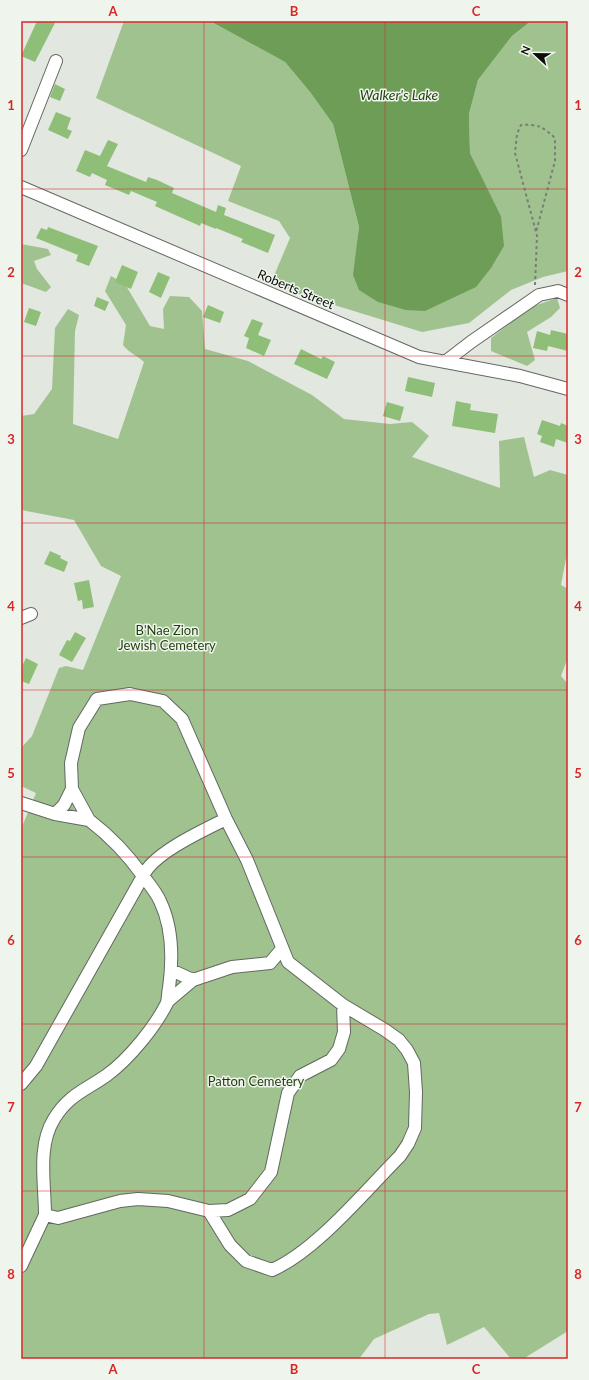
<svg xmlns="http://www.w3.org/2000/svg" width="589" height="1380" font-family="Lato,sans-serif">
  <rect width="100%" height="100%" fill="#e2e8df"/>
  <path fill="#9fc28f" d="M124,21H210L285,62L310,92L333,124L359,227L357,247L501,216L470,153L469,114L478,80L512,36L531,21H568V271L543,277L511,290L469,323L422,332L292,292L273,278L290,238L279,221L228,201L241,166L96,98Z
    M21,244L48,249L51,255L34,261L37,269L51,287L46,292L21,283Z
    M111,276L125,284L150,326L164,329L163,309L170,296L189,297L202,311L205,349L248,361L312,395L344,419L390,424L412,422L429,436L412,457L500,488L499,441L524,437L534,477L550,470L568,475V548L561,585L568,589V657L561,676L568,684V1331L523,1359H511L484,1327L447,1345L439,1313L429,1314L374,1339L359,1359H21V829L36,793L21,786V748L32,736L59,668L66,666L83,670L121,576L101,566L74,520L21,510V416L34,414L52,389L55,328L68,309L79,315L75,331L73,424L118,439L144,362C137,355 130,354 123,345L126,325L105,291Z
    M557,298L560,308L551,317L527,332L535,360L527,366L491,351V338L531,307Z"/>
  <path fill="#6e9d57" d="M210,21H531L512,36L478,80L469,114L470,153L501,216L504,246L491,268L476,287L425,311L406,310L378,302L359,290L353,275L359,227L333,124L310,92L285,62Z"/>
  <path fill="#8ebe77" d="M37,21H56L35,62L21,56Z
    M55,84L65,89L60,101L50,97Z
    M56,112L71,118L67,129L72,131L68,139L48,130Z
    M108,140L118,144L107,166L146,182L148,177L157,180L174,188L172,193L216,212L218,205L226,208L224,215L275,235L268,253L241,242L243,239L216,228V229L201,223L200,226L155,206L157,202L131,191L129,195L105,185L107,180L92,173L90,177L76,171L85,150L100,156Z
    M48,227L98,246L89,266L76,261L78,255L36,238L41,228L47,230Z
    M122,265L138,272L131,289L115,282Z
    M158,272L170,277L161,298L149,292Z
    M97,297L109,302L105,311L94,306Z
    M208,305L224,312L220,323L203,317Z
    M29,308L41,312L36,326L24,322Z
    M252,319L263,323L258,335L271,340L264,356L246,348L249,338L244,336Z
    M551,330L568,334V351L548,346L547,351L533,348L537,331L550,335Z
    M301,349L321,359L323,356L335,362L327,379L294,364Z
    M408,377L435,383L432,397L405,391Z
    M456,401L471,404L470,410L498,414L495,433L452,426Z
    M387,402L404,407L400,421L383,416Z
    M542,420L560,426L561,423L568,426V443L556,439L554,447L540,442L542,436L537,434Z
    M50,551L61,556L60,558L68,562L64,572L44,564Z
    M89,580L94,607L83,609L82,600L78,601L74,583Z
    M75,632L86,638L72,662L59,655L67,640L70,641Z
    M26,658L38,664L29,684L21,681V668Z"/>
  <g fill="none" stroke-linecap="round" stroke-linejoin="round">
    <g stroke="#636861" stroke-width="14">
      <path id="minor" d="M21,150L56,61
        M21,187L419,357L520,376L568,389
        M445,362L471,342L539,295L558,291L568,295
        M21,618L31,614
        M21,803L55,814L89,820L72,789L71,763L79,728L97,699L130,694L163,701L182,719L226,819L247,860L288,962L343,1005L385,1030L399,1040L407,1050L414,1063L416,1092L415,1128L408,1144L400,1156C365,1191 316,1251 272,1270L246,1261L230,1245L209,1211L228,1210L250,1199L271,1172L288,1093L300,1076L331,1060L339,1049L344,1032L343,1005
        M55,814L64,805L72,789
        M171,970L193,980L232,967L270,963L281,950
        M167,1002L193,980
        M21,1084L36,1066L143,876C128,855 110,836 89,820
        M45,1215C45,1184 37,1146 54,1119C68,1095 86,1090 107,1075C129,1059 155,1027 167,1003C168,998 168,992 169,988C173,959 173,928 160,901C156,892 149,884 143,876C153,853 204,830 226,819
        M21,1266L45,1215L58,1218L120,1201L138,1199L168,1201L209,1211"/>
    </g>
    <path stroke="#7a7e78" stroke-width="2" stroke-dasharray="3 3" stroke-linecap="butt" d="M535,285L537,236L536,232L515,153L517,134L521,125C538,124 542,126 555,138V161L536,232"/>
    <use href="#minor" stroke="#fff" stroke-width="12"/>
  </g>
  <path fill="none" stroke="#d62828" stroke-width="1" stroke-opacity="0.55" d="M204,21V1359M385,21V1359M21,189H568M21,356H568M21,523H568M21,690H568M21,857H568M21,1024H568M21,1191H568"/>
  <g text-anchor="middle" stroke-width="3" stroke-linejoin="round" paint-order="stroke">
    <g font-size="13" fill="#0b0d0a" stroke="#eff5ec">
      <text transform="translate(296 289) rotate(23)" y="5">Roberts Street</text>
    </g>
    <g font-size="13" fill="#1e3d0c" stroke="#eff5ec">
      <text x="167" y="635">B'Nae Zion<tspan x="167" dy="15">Jewish Cemetery</tspan></text>
      <text x="256" y="1086">Patton Cemetery</text>
    </g>
    <g font-size="14" font-style="italic" fill="#264514" stroke="#eff5ec">
      <text x="399" y="100">Walker's Lake</text>
    </g>
  </g>
  <rect width="589" height="1380" fill="none" stroke="#eff5ec" stroke-width="44"/>
  <g transform="translate(535 54) rotate(292)" stroke="#eff5ec" stroke-width="3" paint-order="stroke">
  <path d="M0-3L7 15L0 10L-7 15Z" fill="#0b0d0a"/>
  <text y="-6" font-size="11" font-weight="bold" text-anchor="middle" fill="#0b0d0a">N</text>
  </g>
  <rect x="22" y="22" width="545" height="1336" fill="none" stroke="#d62828" stroke-width="1.5"/>
  <g font-size="13" text-anchor="middle" font-weight="bold" fill="#d62828">
    <text x="113" y="16">A</text>
    <text x="294" y="16">B</text>
    <text x="476" y="16">C</text>
    <text x="11" y="110">1</text>
    <text x="578" y="110">1</text>
    <text x="11" y="277">2</text>
    <text x="578" y="277">2</text>
    <text x="11" y="444">3</text>
    <text x="578" y="444">3</text>
    <text x="11" y="611">4</text>
    <text x="578" y="611">4</text>
    <text x="11" y="778">5</text>
    <text x="578" y="778">5</text>
    <text x="11" y="945">6</text>
    <text x="578" y="945">6</text>
    <text x="11" y="1112">7</text>
    <text x="578" y="1112">7</text>
    <text x="11" y="1279">8</text>
    <text x="578" y="1279">8</text>
    <text x="113" y="1374">A</text>
    <text x="294" y="1374">B</text>
    <text x="476" y="1374">C</text>
  </g>
</svg>
